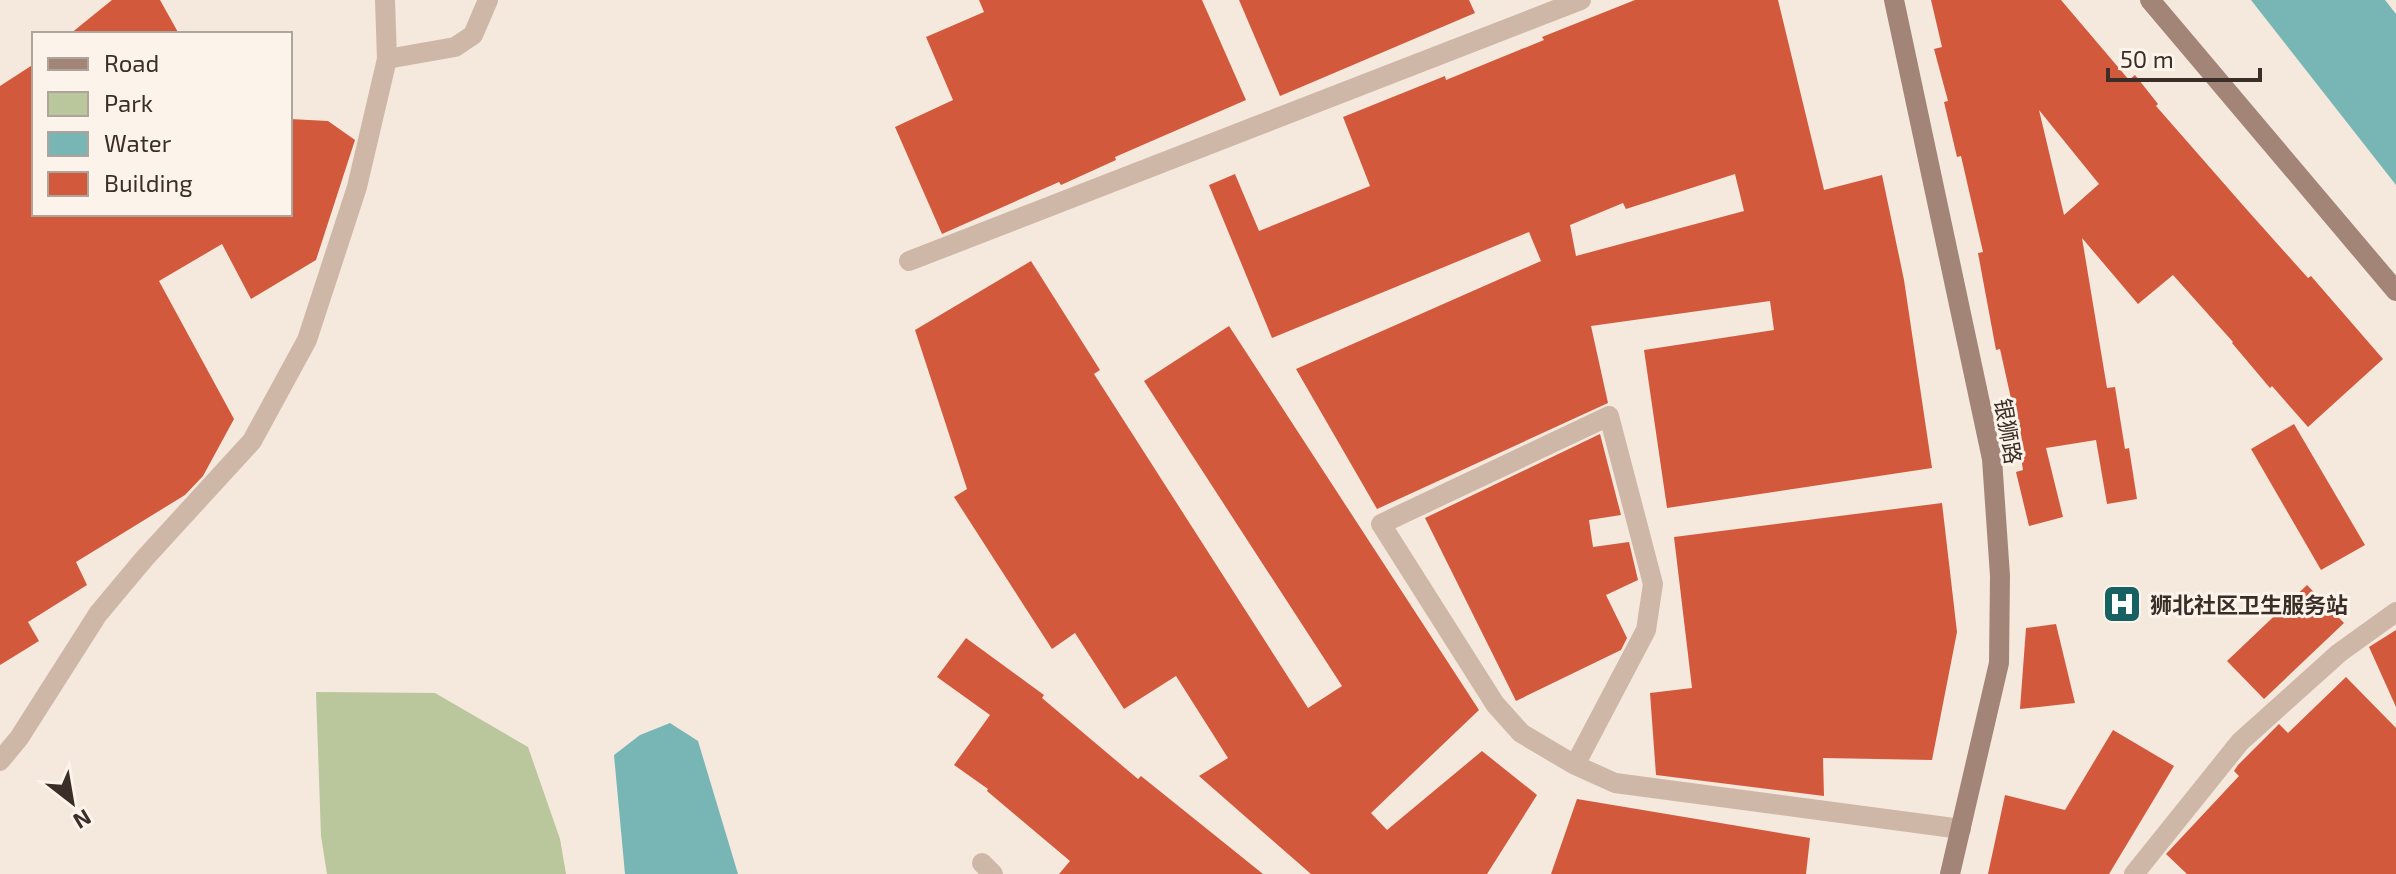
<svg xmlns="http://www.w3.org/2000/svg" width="2396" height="874" font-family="'Exo 2','Noto Sans SC',sans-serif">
  <rect width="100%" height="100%" fill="#f5e8dd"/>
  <polygon fill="#bac69b" points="316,692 435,693 528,747 560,839 566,874 327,874 321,836"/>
  <g fill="#78b6b5">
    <polygon points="2251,0 2385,0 2396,14 2396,185"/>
    <polygon points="670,723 698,741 738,874 625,874 614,755 640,735"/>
  </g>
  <g fill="#d3593d" fill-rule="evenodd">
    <polygon points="112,0 160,0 179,34 70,34"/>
    <polygon points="979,0 1202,0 1246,100 1115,157 1116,160 1061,185 1059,182 942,234 895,127 953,100 926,37 984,12"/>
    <polygon points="1239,0 1469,0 1475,13 1280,96"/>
    <path d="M1635 0H1778L1824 190 1882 175 1904 280 1932 468 1667 508 1644 350 1774 330 1770 301 1591 326 1608 403 1377 509 1296 369 1541 261 1529 232 1272 338 1209 185 1235 174 1259 231 1370 186 1343 117 1445 76 1446 80 1544 40 1542 37ZM1735 174 1744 211 1576 256 1570 225 1623 203 1626 209Z"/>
    <path d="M1931 0H2061L2129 80 2135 75 2158 104 2156 106 2248 211 2308 278 2311 276 2383 359 2308 427 2272 386 2270 388 2232 343 2233 342 2173 275 2138 304 2082 238 2107 388 2115 387 2125 449 2129 448 2137 499 2107 504 2096 440 2046 448 2063 517 2029 526 2016 472 2023 470 2012 403 2000 349 1996 350 1978 253 1983 252 1961 156 1957 157 1944 102 1948 101 1934 49 1942 47ZM2039 110 2099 184 2064 215Z"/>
    <polygon points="34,64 34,214 290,214 290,119 328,121 355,140 316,260 251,299 222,244 159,281 234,419 203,476 185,495 76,562 87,585 28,622 39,641 0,665 0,86"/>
    <polygon points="1031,261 1100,370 1094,374 1308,708 1342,686 1144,381 1229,326 1479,710 1371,813 1387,830 1482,751 1537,795 1487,874 1311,874 1199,776 1228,758 1176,676 1124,709 1075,633 1052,649 954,497 967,489 915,330"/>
    <polygon points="2294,424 2365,545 2321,570 2251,449"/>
    <polygon points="1600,434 1621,515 1589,520 1593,547 1629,542 1638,580 1606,595 1627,638 1621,650 1516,701 1425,518"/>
    <polygon points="1942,503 1957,632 1932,760 1823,758 1824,796 1656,775 1650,693 1692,688 1674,537"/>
    <polygon points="2307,585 2344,623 2264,699 2227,661"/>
    <polygon points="2056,624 2075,703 2020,709 2026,628"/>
    <polygon points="2396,630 2396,707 2369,647"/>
    <polygon points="966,638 1044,695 1042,698 1138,779 1141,776 1263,874 1059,874 1070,861 987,791 988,789 954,765 990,715 937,677"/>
    <polygon points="2346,677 2396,728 2396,874 2187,874 2166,854 2239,776 2234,771 2238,765 2279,724 2288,733"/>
    <polygon points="2113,730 2174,766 2109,874 1988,874 2005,795 2065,810"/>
    <polygon points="1577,799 1810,838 1806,874 1551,874"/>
  </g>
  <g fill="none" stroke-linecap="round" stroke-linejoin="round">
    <g stroke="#cfb7a7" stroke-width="20">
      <polyline points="387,59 455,47 473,35 488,0"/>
      <polyline points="909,261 1581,0"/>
      <polyline points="0,761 19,738 98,614 144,559 252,441 307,340 357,187 387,59 385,0"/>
      <polyline points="1575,765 1646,630 1653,584 1609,416 1381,524 1495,704 1521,733 1575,765 1615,783 1961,829"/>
      <polyline points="982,863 993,874"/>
      <polyline points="2134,874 2240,742 2339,653 2396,612"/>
    </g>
    <g stroke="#a38578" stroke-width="20">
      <polyline points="1894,0 1992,459 2000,576 1999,663 1950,874"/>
      <polyline points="2150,0 2396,291"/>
    </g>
  </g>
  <defs>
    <g id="hospital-square" transform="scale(2)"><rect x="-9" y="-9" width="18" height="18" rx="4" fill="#186162" stroke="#fcf3ea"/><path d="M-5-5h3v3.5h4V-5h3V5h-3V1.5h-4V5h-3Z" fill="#fff"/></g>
  </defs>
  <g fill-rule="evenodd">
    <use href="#hospital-square" x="2122" y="604"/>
  </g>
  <g text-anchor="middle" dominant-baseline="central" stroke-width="6" stroke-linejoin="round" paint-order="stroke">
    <g font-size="22" fill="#3b2d28" stroke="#fcf3ea">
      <text transform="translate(2009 431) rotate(80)">银狮路</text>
    </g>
    <g font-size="22" font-weight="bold" fill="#3b2d28" stroke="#fcf3ea" text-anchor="start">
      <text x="2150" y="604">狮北社区卫生服务站</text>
    </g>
  </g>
  <rect x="32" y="32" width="260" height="184" fill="#fcf3ea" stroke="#afa49c" stroke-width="2"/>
  <rect x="48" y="58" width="40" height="12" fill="#a38578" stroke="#afa49c" stroke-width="2"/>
  <text x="104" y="72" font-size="24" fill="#3b2d28">Road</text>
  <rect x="48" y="92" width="40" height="24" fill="#bac69b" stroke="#afa49c" stroke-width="2"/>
  <text x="104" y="112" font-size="24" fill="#3b2d28">Park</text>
  <rect x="48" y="132" width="40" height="24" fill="#78b6b5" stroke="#afa49c" stroke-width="2"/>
  <text x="104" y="152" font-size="24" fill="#3b2d28">Water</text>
  <rect x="48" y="172" width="40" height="24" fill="#d3593d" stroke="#afa49c" stroke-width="2"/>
  <text x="104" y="192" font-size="24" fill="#3b2d28">Building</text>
  <g transform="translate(72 802) rotate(149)" stroke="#fcf3ea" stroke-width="6" paint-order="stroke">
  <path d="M0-6L14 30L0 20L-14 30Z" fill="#3b2d28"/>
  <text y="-12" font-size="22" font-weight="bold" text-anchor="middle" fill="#3b2d28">N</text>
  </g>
  <path d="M2108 68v12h152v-12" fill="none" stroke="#3b2d28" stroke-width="4"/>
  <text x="2120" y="68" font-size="24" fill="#3b2d28" stroke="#fcf3ea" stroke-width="6" paint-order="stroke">50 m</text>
</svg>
